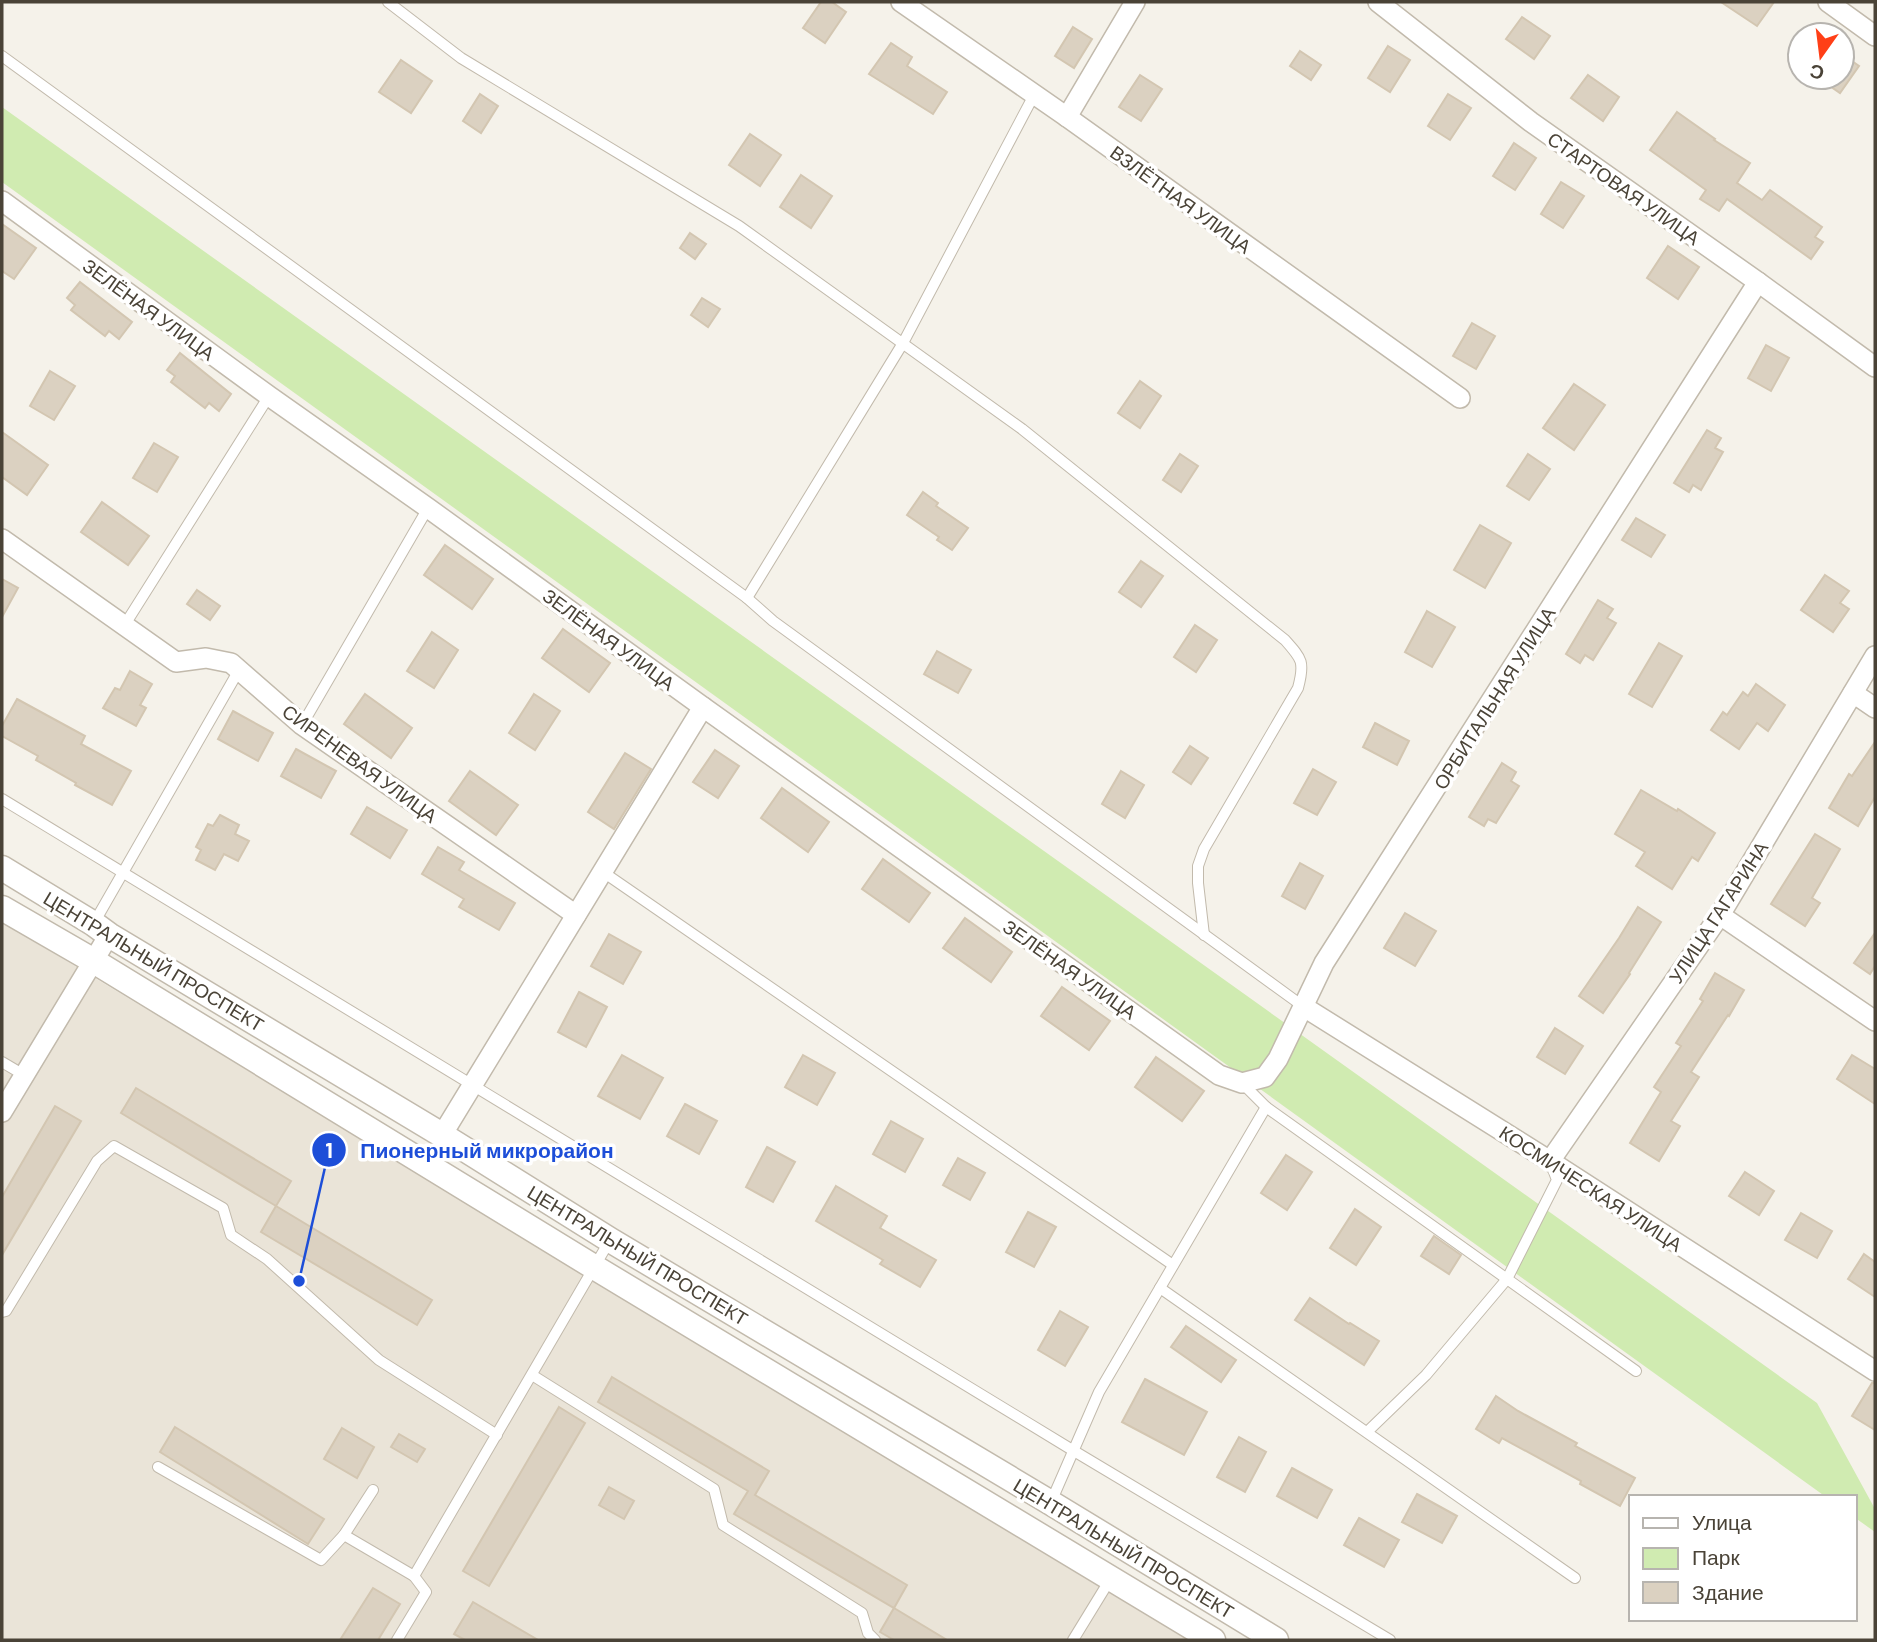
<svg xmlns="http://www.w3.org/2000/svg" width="1877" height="1642" font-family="Barlow,sans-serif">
  <rect width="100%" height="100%" fill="#f5f2ea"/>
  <polygon fill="#eae4d8" points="2,922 1192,1640 2,1640"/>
  <polygon fill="#d0ebb1" points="2,107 1817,1403 1875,1509 1875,1532 1854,1517 1854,1497 1826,1497 2,182"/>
  <g fill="#dbd1c1" stroke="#d3c6b1" stroke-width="2">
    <polygon points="821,2 832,2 846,12 825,43 803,28"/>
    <polygon points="1721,2 1774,2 1757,26"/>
    <polygon points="1522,17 1550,36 1534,59 1506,39"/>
    <polygon points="1073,27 1092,39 1074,68 1055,56"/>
    <polygon points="891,43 912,57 907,66 947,92 933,114 869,74"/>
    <polygon points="1388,46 1410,60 1390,92 1368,78"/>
    <polygon points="1300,51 1321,65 1311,80 1290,66"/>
    <polygon points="1842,54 1859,66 1840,93 1817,77 1842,77"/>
    <polygon points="401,60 432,81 411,113 379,92"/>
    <polygon points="1140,75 1162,89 1141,121 1119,107"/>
    <polygon points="1588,75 1619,97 1603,121 1571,98"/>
    <polygon points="480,94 498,106 481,133 463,121"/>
    <polygon points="1448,94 1471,108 1450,140 1428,126"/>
    <polygon points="1677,112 1715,139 1714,140 1750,163 1737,183 1762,200 1770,190 1822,227 1815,237 1823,242 1811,259 1727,199 1719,211 1700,199 1706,190 1650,150"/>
    <polygon points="750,134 781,155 760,186 729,165"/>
    <polygon points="1514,143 1536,158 1515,190 1493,176"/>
    <polygon points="801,175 832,196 811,228 780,207"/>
    <polygon points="1561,182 1584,196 1563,228 1541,214"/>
    <polygon points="2,224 36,248 14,279 2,271"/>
    <polygon points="690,233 706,244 695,259 680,248"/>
    <polygon points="1668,246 1699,267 1678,299 1647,278"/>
    <polygon points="80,282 132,322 119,339 109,331 105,336 71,310 75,305 67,298"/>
    <polygon points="702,298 720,309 708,327 691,315"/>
    <polygon points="1472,323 1495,336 1476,369 1453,356"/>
    <polygon points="1766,345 1789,358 1771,391 1748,378"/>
    <polygon points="180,353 231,394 219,411 209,403 205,408 171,382 175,376 167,370"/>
    <polygon points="50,371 75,386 54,420 30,406"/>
    <polygon points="1140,381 1161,396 1140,428 1118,413"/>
    <polygon points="1574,384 1605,405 1574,450 1543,428"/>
    <polygon points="1707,430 1721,438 1715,448 1723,452 1701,490 1693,485 1689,492 1674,483"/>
    <polygon points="2,432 48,465 27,495 2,477"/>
    <polygon points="154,443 178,457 157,492 133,478"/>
    <polygon points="1180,454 1198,466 1181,492 1163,480"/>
    <polygon points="1528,454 1550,469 1529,500 1507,486"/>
    <polygon points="923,492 938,503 936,506 968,528 952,550 937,540 939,537 907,515"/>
    <polygon points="102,502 149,536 128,565 81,532"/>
    <polygon points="1636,518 1665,535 1651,557 1622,540"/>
    <polygon points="1480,525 1511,543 1485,588 1454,570"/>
    <polygon points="445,545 493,579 472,609 424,575"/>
    <polygon points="1141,561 1163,576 1141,607 1119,592"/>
    <polygon points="1825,575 1849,591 1840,603 1849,609 1833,632 1801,610"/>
    <polygon points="2,579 18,588 2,617"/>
    <polygon points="197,590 220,606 210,620 187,604"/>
    <polygon points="1598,600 1613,609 1607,618 1616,623 1593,660 1585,655 1580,663 1566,654"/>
    <polygon points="1427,611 1455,627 1432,667 1405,652"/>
    <polygon points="1195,625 1217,640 1196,672 1174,657"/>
    <polygon points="563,629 610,663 589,692 542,658"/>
    <polygon points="432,632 458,650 434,688 407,671"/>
    <polygon points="1659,643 1682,656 1652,707 1629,694"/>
    <polygon points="937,651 971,670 958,693 924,674"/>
    <polygon points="130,671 152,684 140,705 146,708 136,726 103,708 115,688 120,690"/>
    <polygon points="1756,684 1785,705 1768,731 1757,723 1739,749 1711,730 1723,712 1727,715 1743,692 1748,696"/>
    <polygon points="365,694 412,728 391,758 344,724"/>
    <polygon points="534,694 560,711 535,750 509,733"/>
    <polygon points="17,699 85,736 81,744 131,771 112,805 75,785 76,783 36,760 38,756 2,736 2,726"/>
    <polygon points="233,711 273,733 258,761 218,739"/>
    <polygon points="1375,723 1409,741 1397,765 1363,747"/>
    <polygon points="1875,742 1875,797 1858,826 1829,808 1849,774 1852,776"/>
    <polygon points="1190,746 1208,758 1191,784 1173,772"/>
    <polygon points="296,749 336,771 321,798 281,776"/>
    <polygon points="715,750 739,766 718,798 693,782"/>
    <polygon points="625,753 651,769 614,829 588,812"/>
    <polygon points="1502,763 1516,772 1511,781 1519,786 1496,823 1488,819 1484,826 1469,817"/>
    <polygon points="1313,769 1336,782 1317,815 1294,803"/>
    <polygon points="470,771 518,805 496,835 449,801"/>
    <polygon points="1121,771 1144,785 1125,818 1102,804"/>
    <polygon points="782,788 829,822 808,852 761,818"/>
    <polygon points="1641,790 1677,811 1678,809 1715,833 1698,861 1692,857 1672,889 1636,866 1645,852 1615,834"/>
    <polygon points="367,807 407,830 390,858 351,834"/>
    <polygon points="220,815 239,825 235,834 249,841 238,861 224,854 215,870 196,860 201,850 196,847 208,824 213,826"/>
    <polygon points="1815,834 1840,849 1812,898 1820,903 1805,926 1771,904"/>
    <polygon points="438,847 464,862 459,870 515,903 499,930 459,907 464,899 422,874"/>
    <polygon points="883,859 930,893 909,922 862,889"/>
    <polygon points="1300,863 1323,876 1305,909 1282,896"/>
    <polygon points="1638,907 1661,922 1629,973 1630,974 1603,1013 1579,996 1619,938"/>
    <polygon points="1405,913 1436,931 1415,966 1384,948"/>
    <polygon points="965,918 1012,952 991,982 943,948"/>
    <polygon points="1875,933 1875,966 1870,974 1854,963"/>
    <polygon points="609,934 641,952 623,984 591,966"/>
    <polygon points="1715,973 1744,990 1729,1016 1728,1015 1691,1072 1699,1077 1671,1121 1680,1126 1659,1161 1630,1143 1661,1092 1654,1087 1681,1046 1676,1043 1703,1001 1700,999"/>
    <polygon points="1062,987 1110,1021 1089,1050 1041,1016"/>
    <polygon points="579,992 607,1007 586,1047 558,1032"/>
    <polygon points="1555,1028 1583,1046 1565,1074 1537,1057"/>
    <polygon points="622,1055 663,1078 640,1119 598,1096"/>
    <polygon points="803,1055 835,1073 817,1105 785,1087"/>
    <polygon points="1852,1055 1875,1069 1875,1104 1837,1079"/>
    <polygon points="1156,1057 1204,1091 1182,1121 1135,1087"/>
    <polygon points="136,1088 291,1181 276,1206 121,1113"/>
    <polygon points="685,1104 717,1121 699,1154 667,1136"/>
    <polygon points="55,1106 81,1121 2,1255 2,1197"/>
    <polygon points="891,1121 923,1139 905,1172 873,1154"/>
    <polygon points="767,1147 795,1162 773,1202 746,1187"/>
    <polygon points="1286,1155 1312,1172 1287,1210 1261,1193"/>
    <polygon points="958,1158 985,1173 970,1200 943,1185"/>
    <polygon points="1745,1172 1774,1191 1759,1215 1729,1196"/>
    <polygon points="836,1186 887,1216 880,1228 936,1260 920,1287 880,1264 883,1260 816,1221"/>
    <polygon points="276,1206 432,1300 417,1325 261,1232"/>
    <polygon points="1355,1209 1381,1227 1356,1265 1330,1248"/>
    <polygon points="1028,1212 1056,1227 1034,1267 1006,1252"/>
    <polygon points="1801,1213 1832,1231 1817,1258 1785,1240"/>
    <polygon points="1434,1236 1461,1255 1449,1274 1421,1256"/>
    <polygon points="1864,1254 1875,1262 1875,1297 1848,1279"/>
    <polygon points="1310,1298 1349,1324 1350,1323 1379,1341 1364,1365 1295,1320"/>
    <polygon points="1060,1311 1088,1327 1065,1366 1038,1350"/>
    <polygon points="1186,1326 1236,1360 1221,1382 1171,1347"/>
    <polygon points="612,1377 769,1471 755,1495 907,1585 894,1608 734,1514 748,1491 598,1402"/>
    <polygon points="1145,1379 1207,1412 1184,1455 1122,1422"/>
    <polygon points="1872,1383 1875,1383 1875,1430 1852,1416"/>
    <polygon points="1496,1396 1518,1411 1577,1443 1575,1446 1635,1478 1620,1506 1580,1484 1581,1481 1502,1438 1499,1443 1476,1429"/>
    <polygon points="559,1407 585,1423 489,1586 463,1571"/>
    <polygon points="175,1427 324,1519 308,1544 160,1452"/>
    <polygon points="342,1428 374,1447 357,1478 324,1459"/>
    <polygon points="399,1434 425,1449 417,1462 391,1447"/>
    <polygon points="1239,1437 1266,1452 1245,1492 1217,1477"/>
    <polygon points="1292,1468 1332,1490 1317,1518 1277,1496"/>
    <polygon points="609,1487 634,1501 624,1519 599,1505"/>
    <polygon points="1417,1494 1457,1516 1442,1543 1402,1522"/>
    <polygon points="1359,1518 1399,1540 1384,1567 1344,1545"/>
    <polygon points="373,1588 400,1604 378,1640 340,1640"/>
    <polygon points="473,1602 538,1640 465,1640 454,1634"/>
    <polygon points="894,1608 947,1640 894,1640 880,1632"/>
  </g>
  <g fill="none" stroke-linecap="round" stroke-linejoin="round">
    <g stroke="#c2baac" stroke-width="12">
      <g id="service">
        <path d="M388 2 461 58 739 226 1022 429 1285 640C1302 659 1305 662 1298 688L1204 849 1198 866V883L1204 935"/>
        <polyline points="2,56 747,598 773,621 1304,1007"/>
        <polyline points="747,598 903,343 1034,95"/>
        <polyline points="124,626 269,396"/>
        <polyline points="302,725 428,508"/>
        <polyline points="2,799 1074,1451 1390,1640"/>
        <polyline points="603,872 1173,1265"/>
        <polyline points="94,923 239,670"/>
        <polyline points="2,1062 24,1075"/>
        <polyline points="1242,1083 1266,1107"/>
        <polyline points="1160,1288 1575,1578"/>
        <polyline points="2,1312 6,1311 97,1161 114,1146 223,1208 231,1235 267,1259 379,1360 497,1435"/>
        <polyline points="532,1375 714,1489 723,1525 862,1613 868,1633 875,1640"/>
        <polyline points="1367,1432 1426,1375 1507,1279 1557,1180 1551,1164"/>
        <polyline points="158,1467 321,1560 344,1535 414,1576"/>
        <polyline points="1051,1502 1099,1392 1266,1107 1636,1371"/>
        <polyline points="344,1535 373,1490"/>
        <polyline points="397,1640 426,1592 414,1576 610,1240"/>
        <polyline points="1073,1640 1111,1578"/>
      </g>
    </g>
    <g stroke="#c2baac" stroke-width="22">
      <g id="minor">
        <polyline points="901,2 1067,117 1460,398"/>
        <polyline points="1378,2 1531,122 1758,282 1875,367"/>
        <polyline points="1828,2 1875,36"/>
        <polyline points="1067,117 1135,2"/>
        <polyline points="2,201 269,396 428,508 703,707 1219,1075 1242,1083 1265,1077 1278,1059 1324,963 1758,282"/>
        <polyline points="2,539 176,662 206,658 231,663 302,725 576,915"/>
        <polyline points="1853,693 1875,708"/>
        <polyline points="1720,915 1875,1021"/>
        <polyline points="1304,1007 1550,1161 1875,1371"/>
        <polyline points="2,1112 109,935"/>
        <polyline points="442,1135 703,707"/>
        <polyline points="1550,1161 1720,915 1875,656"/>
      </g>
    </g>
    <g stroke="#c2baac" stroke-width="27">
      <g id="tertiary">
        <polyline points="2,868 94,924 109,935 442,1135 610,1240 1051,1503 1276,1640"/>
        <polyline points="2,908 92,960 594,1267 1213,1640"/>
      </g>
    </g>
    <use href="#service" stroke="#fff" stroke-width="10"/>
    <use href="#minor" stroke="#fff" stroke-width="19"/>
    <use href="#tertiary" stroke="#fff" stroke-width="24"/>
  </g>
  <g text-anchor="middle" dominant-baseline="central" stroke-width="7" stroke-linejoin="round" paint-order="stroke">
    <g font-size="19" fill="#4a4337" stroke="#fff">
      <text transform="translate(1624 188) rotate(35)">СТАРТОВАЯ УЛИЦА</text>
      <text transform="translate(1181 199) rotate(36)">ВЗЛЁТНАЯ УЛИЦА</text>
      <text transform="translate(149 309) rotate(36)">ЗЕЛЁНАЯ УЛИЦА</text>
      <text transform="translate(609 639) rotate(36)">ЗЕЛЁНАЯ УЛИЦА</text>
      <text transform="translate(1494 698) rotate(-58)">ОРБИТАЛЬНАЯ УЛИЦА</text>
      <text transform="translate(360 763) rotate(36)">СИРЕНЕВАЯ УЛИЦА</text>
      <text transform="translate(1718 912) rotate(-57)">УЛИЦА ГАГАРИНА</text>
      <text transform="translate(154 961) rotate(31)">ЦЕНТРАЛЬНЫЙ ПРОСПЕКТ</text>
      <text transform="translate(1070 969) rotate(35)">ЗЕЛЁНАЯ УЛИЦА</text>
      <text transform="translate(1591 1188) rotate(33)">КОСМИЧЕСКАЯ УЛИЦА</text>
      <text transform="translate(638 1255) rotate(31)">ЦЕНТРАЛЬНЫЙ ПРОСПЕКТ</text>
      <text transform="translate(1124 1548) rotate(31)">ЦЕНТРАЛЬНЫЙ ПРОСПЕКТ</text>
    </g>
  </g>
  <path fill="none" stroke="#1d4ed8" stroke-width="2.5" d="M299 1281L329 1150"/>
  <g fill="#1d4ed8" stroke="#fff" stroke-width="2.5">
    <circle cx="299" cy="1281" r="7"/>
    <circle cx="329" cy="1150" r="18"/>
  </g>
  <g font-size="21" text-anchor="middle" font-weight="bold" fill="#fff">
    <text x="329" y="1158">1</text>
  </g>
  <g font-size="21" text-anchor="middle" font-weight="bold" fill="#1d4ed8" stroke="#fff" stroke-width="7" stroke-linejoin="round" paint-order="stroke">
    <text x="487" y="1158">Пионерный микрорайон</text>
  </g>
  <rect width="1877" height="1642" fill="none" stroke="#4a4337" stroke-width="7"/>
  <rect x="1629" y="1495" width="228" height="126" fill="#ffffff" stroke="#b7b4af" stroke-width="2"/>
  <rect x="1643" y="1518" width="35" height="10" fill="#ffffff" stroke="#b7b4af" stroke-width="2"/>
  <text x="1692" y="1530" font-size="21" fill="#4a4337">Улица</text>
  <rect x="1643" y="1548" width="35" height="21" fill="#d0ebb1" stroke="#b7b4af" stroke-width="2"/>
  <text x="1692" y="1565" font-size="21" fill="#4a4337">Парк</text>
  <rect x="1643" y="1582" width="35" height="21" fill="#dbd1c1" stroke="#b7b4af" stroke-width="2"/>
  <text x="1692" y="1600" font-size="21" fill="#4a4337">Здание</text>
  <g transform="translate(1821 56) rotate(194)"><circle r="33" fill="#ffffff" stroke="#b7b4af" stroke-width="2"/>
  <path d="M0-5L12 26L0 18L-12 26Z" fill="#ff3f17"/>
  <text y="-10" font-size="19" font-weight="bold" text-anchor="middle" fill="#4a4337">С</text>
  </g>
</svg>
